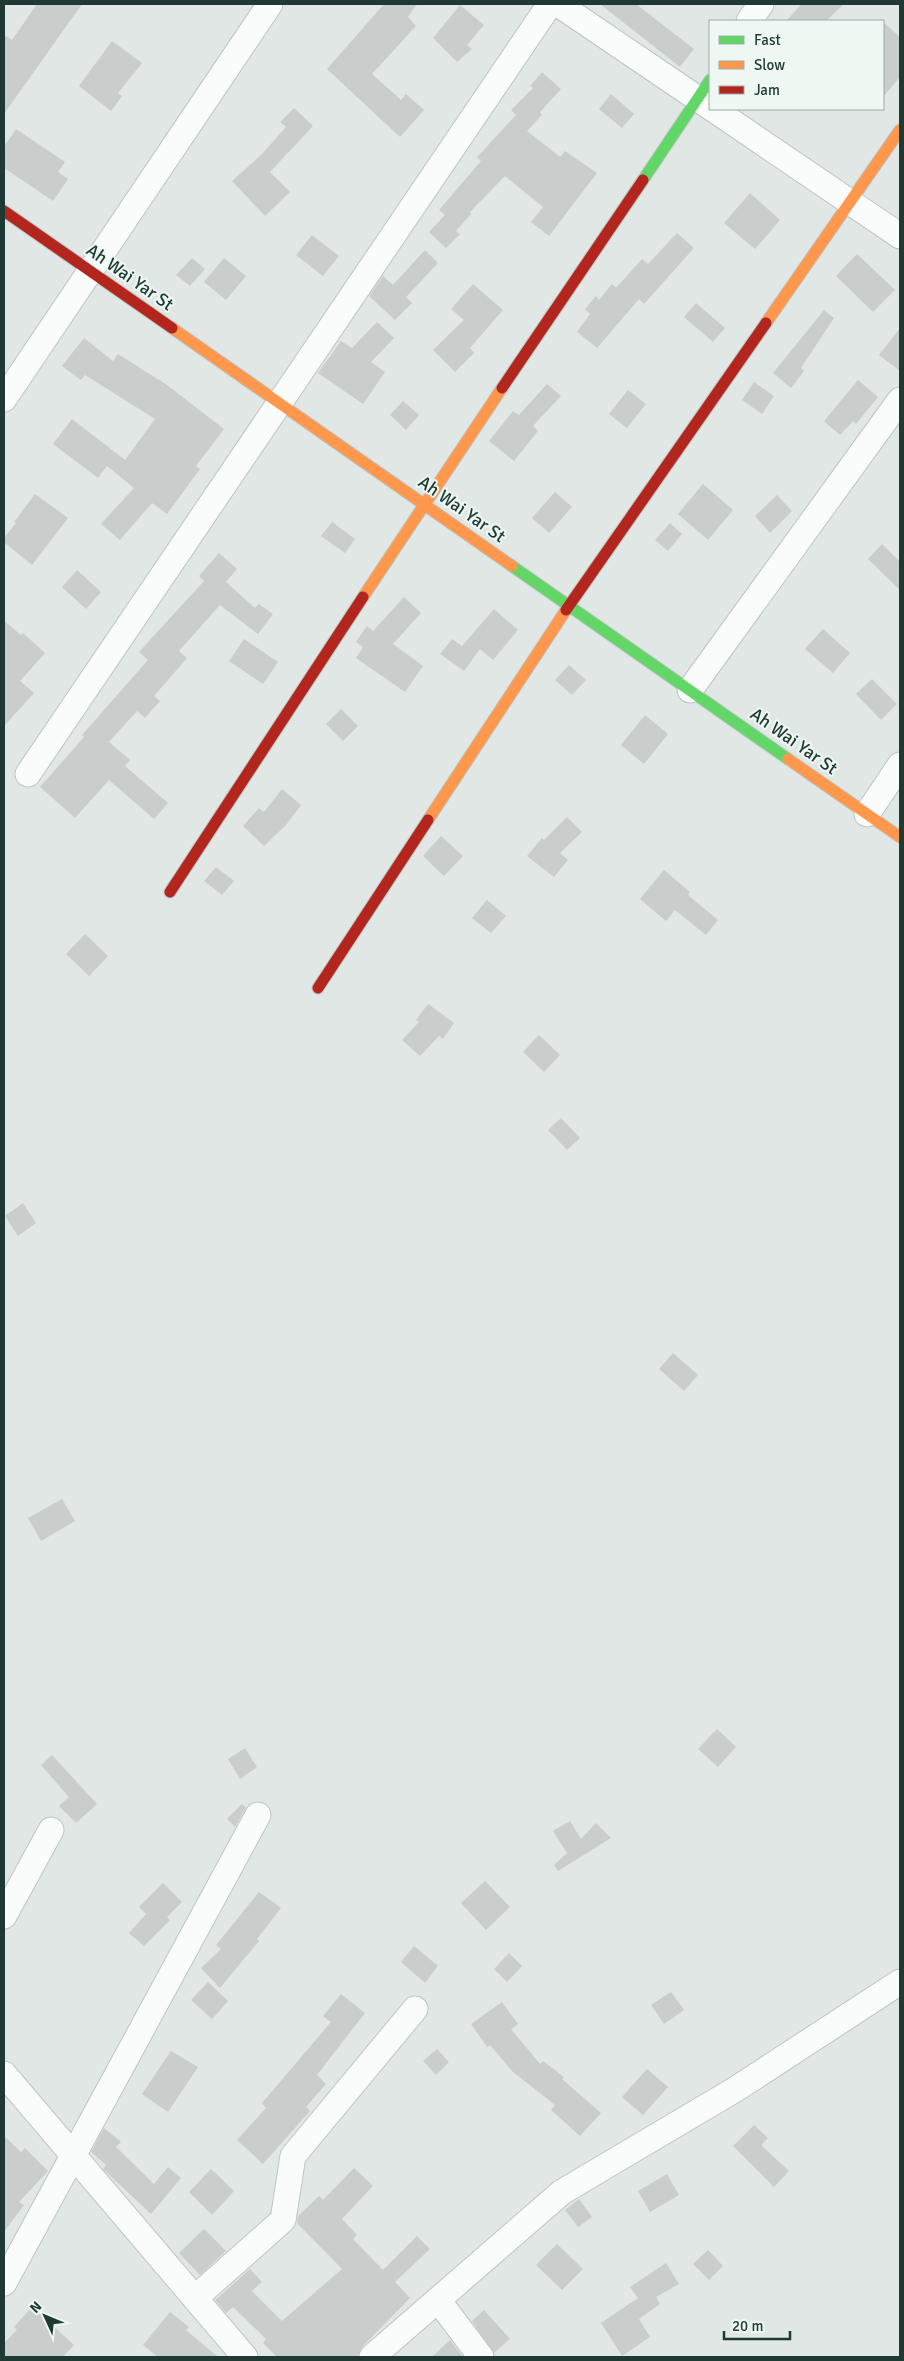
<svg xmlns="http://www.w3.org/2000/svg" width="904" height="2361" font-family="Signika,sans-serif">
  <rect width="100%" height="100%" fill="#e1e7e5"/>
  <g fill="#c9cecc">
    <polygon points="37,4 82,4 4,114 4,35 12,40"/>
    <polygon points="384,4 417,4 408,17 416,26 372,74 401,100 406,94 424,110 400,137 327,69"/>
    <polygon points="600,4 636,4 694,49 680,67"/>
    <polygon points="802,4 844,4 826,21 786,21"/>
    <polygon points="460,5 484,25 467,45 472,49 457,62 433,38"/>
    <polygon points="883,22 900,37 900,77 883,97"/>
    <polygon points="112,41 142,63 118,93 122,96 111,111 79,86"/>
    <polygon points="542,72 561,89 540,112 542,115 527,131 560,157 565,151 597,173 549,236 531,222 543,207 505,176 470,212 471,214 456,231 460,234 446,248 429,232 445,215 439,210 481,161 477,157 516,115 511,110 533,88 530,86"/>
    <polygon points="611,94 634,114 622,128 599,109"/>
    <polygon points="294,108 313,126 270,172 290,192 265,216 232,181 262,154 286,127 280,122"/>
    <polygon points="16,129 65,162 58,172 68,179 53,201 4,168 4,147"/>
    <polygon points="750,193 780,220 755,249 724,223"/>
    <polygon points="677,233 694,248 644,304 639,299 597,348 577,332 590,314 585,309 596,296 599,300 612,284 616,288 642,259 648,264"/>
    <polygon points="312,235 339,256 323,276 296,255"/>
    <polygon points="425,250 438,263 406,297 412,303 395,320 369,296 383,276 393,285"/>
    <polygon points="857,254 895,290 873,312 836,276"/>
    <polygon points="192,258 205,269 190,286 176,275"/>
    <polygon points="224,258 246,276 226,300 204,282"/>
    <polygon points="473,284 503,310 470,348 474,353 455,372 433,350 464,320 451,309"/>
    <polygon points="696,303 725,328 713,342 684,317"/>
    <polygon points="824,310 834,318 801,368 804,371 791,388 773,373"/>
    <polygon points="377,322 394,338 371,362 385,372 363,404 318,373 341,341 352,348"/>
    <polygon points="900,328 900,371 879,355"/>
    <polygon points="84,338 113,361 118,354 167,385 224,429 196,466 200,469 167,514 152,503 120,540 101,524 134,488 107,466 98,478 53,444 72,419 125,460 155,419 85,375 81,380 62,366"/>
    <polygon points="858,380 878,397 856,424 853,421 840,435 824,421"/>
    <polygon points="754,382 774,396 762,414 742,400"/>
    <polygon points="547,384 561,396 533,426 538,431 514,461 489,441 513,411 519,415"/>
    <polygon points="628,390 646,404 627,428 609,414"/>
    <polygon points="403,401 419,415 406,430 390,415"/>
    <polygon points="703,484 733,510 708,540 678,514"/>
    <polygon points="555,492 572,507 549,533 532,518"/>
    <polygon points="35,494 68,518 32,565 4,542 4,538 16,523 14,522"/>
    <polygon points="777,495 792,511 770,533 755,516"/>
    <polygon points="332,522 355,539 345,553 321,536"/>
    <polygon points="670,523 682,534 668,551 655,540"/>
    <polygon points="882,544 900,562 900,590 868,559"/>
    <polygon points="219,553 237,569 226,582 255,608 259,604 273,614 258,634 220,605 179,651 187,658 154,696 160,701 145,718 137,711 109,742 130,760 125,766 168,803 154,819 109,780 75,818 40,787 84,737 82,735 148,660 139,652 204,581 199,576"/>
    <polygon points="77,570 101,592 86,609 62,587"/>
    <polygon points="404,597 421,613 393,644 423,666 405,692 356,658 363,647 356,642 367,626 373,631"/>
    <polygon points="494,609 518,630 493,660 480,649 464,671 440,654 452,639 462,646"/>
    <polygon points="4,621 21,635 23,633 45,653 20,681 34,693 4,726"/>
    <polygon points="823,629 850,653 833,673 805,649"/>
    <polygon points="244,639 278,662 263,684 229,661"/>
    <polygon points="569,665 586,680 572,695 555,680"/>
    <polygon points="872,679 897,704 881,720 856,694"/>
    <polygon points="341,709 358,726 343,741 326,724"/>
    <polygon points="645,715 668,734 644,764 621,745"/>
    <polygon points="282,789 301,805 286,825 264,846 243,826 259,808 264,812"/>
    <polygon points="567,817 582,832 560,853 568,860 554,877 527,856 542,838 544,840"/>
    <polygon points="441,836 463,856 444,876 423,856"/>
    <polygon points="216,867 234,881 222,895 204,881"/>
    <polygon points="664,870 690,892 688,895 718,920 706,935 675,910 666,921 640,899"/>
    <polygon points="487,900 506,916 491,933 472,918"/>
    <polygon points="85,934 108,956 89,976 66,954"/>
    <polygon points="428,1004 454,1023 443,1039 439,1036 420,1056 402,1040 419,1022 416,1020"/>
    <polygon points="539,1035 560,1055 544,1072 523,1052"/>
    <polygon points="561,1118 580,1138 567,1150 548,1130"/>
    <polygon points="23,1203 36,1223 18,1236 5,1216"/>
    <polygon points="673,1353 698,1375 684,1391 659,1369"/>
    <polygon points="62,1499 75,1521 41,1541 28,1518"/>
    <polygon points="717,1729 736,1747 718,1767 698,1749"/>
    <polygon points="245,1748 257,1767 240,1779 228,1759"/>
    <polygon points="52,1755 97,1804 76,1823 59,1806 69,1797 41,1765"/>
    <polygon points="242,1804 246,1808 235,1827 227,1819"/>
    <polygon points="570,1821 581,1839 596,1823 611,1838 558,1871 554,1865 567,1853 553,1831"/>
    <polygon points="485,1881 510,1907 486,1930 461,1903"/>
    <polygon points="163,1883 182,1902 167,1917 170,1920 144,1946 129,1933 146,1914 139,1907"/>
    <polygon points="259,1892 281,1908 257,1939 259,1941 220,1988 201,1968 221,1949 216,1945"/>
    <polygon points="414,1946 438,1966 425,1983 401,1962"/>
    <polygon points="509,1953 522,1966 507,1982 494,1969"/>
    <polygon points="208,1982 228,2001 212,2019 191,2000"/>
    <polygon points="671,1992 684,2010 664,2024 651,2005"/>
    <polygon points="341,1994 365,2013 317,2075 326,2084 306,2107 310,2111 263,2164 237,2140 266,2108 262,2103 331,2022 323,2016"/>
    <polygon points="502,2002 518,2024 511,2029 540,2064 543,2061 564,2077 562,2079 601,2113 580,2136 551,2110 555,2105 513,2072 490,2045 487,2047 471,2024"/>
    <polygon points="437,2049 449,2062 436,2075 423,2061"/>
    <polygon points="171,2051 198,2067 168,2112 142,2094"/>
    <polygon points="647,2069 668,2087 643,2115 622,2097"/>
    <polygon points="754,2125 768,2138 761,2145 789,2171 774,2187 733,2146"/>
    <polygon points="104,2128 121,2142 116,2147 154,2184 168,2167 181,2178 151,2214 103,2169 106,2165 91,2152"/>
    <polygon points="4,2136 21,2152 25,2148 48,2171 19,2202 24,2205 4,2232"/>
    <polygon points="354,2168 373,2186 342,2219 357,2235 353,2239 383,2270 417,2236 430,2249 395,2282 410,2298 362,2347 358,2357 277,2357 263,2343 266,2339 233,2307 226,2313 215,2300 250,2269 262,2282 252,2291 282,2321 342,2269 297,2223 298,2216 319,2196 323,2200"/>
    <polygon points="211,2169 234,2191 212,2215 189,2192"/>
    <polygon points="667,2174 679,2195 650,2212 638,2191"/>
    <polygon points="579,2199 592,2217 578,2227 565,2210"/>
    <polygon points="204,2229 226,2251 200,2275 179,2253"/>
    <polygon points="557,2244 583,2269 562,2290 536,2265"/>
    <polygon points="708,2250 723,2266 709,2280 693,2264"/>
    <polygon points="666,2263 679,2284 656,2297 660,2304 639,2319 650,2337 622,2356 601,2323 638,2298 630,2287"/>
    <polygon points="32,2307 74,2345 63,2357 4,2357 4,2343 17,2330 14,2327"/>
    <polygon points="484,2310 510,2339 494,2353 472,2321"/>
    <polygon points="170,2312 189,2327 186,2330 218,2357 158,2357 143,2345"/>
    <polygon points="450,2340 463,2357 432,2357"/>
  </g>
  <g fill="none" stroke-linecap="round" stroke-linejoin="round">
    <g stroke="#bec4c2" stroke-width="27">
      <g id="street">
        <polyline points="558,4 710,107"/>
        <polyline points="749,21 761,4"/>
        <polyline points="713,109 900,236"/>
        <polyline points="4,399 270,4"/>
        <polyline points="690,690 900,400"/>
        <polyline points="28,774 550,4"/>
        <polyline points="867,814 900,765"/>
        <polyline points="4,1916 51,1830"/>
        <polyline points="4,2074 245,2357"/>
        <polyline points="4,2283 258,1815"/>
        <polyline points="195,2298 283,2220 293,2156 415,2009"/>
        <polyline points="438,2300 481,2357"/>
        <polyline points="372,2357 562,2192 736,2089 900,1982"/>
      </g>
    </g>
    <g stroke="#bdc5c2" stroke-width="13">
      <g id="fast">
        <polyline points="643,180 710,80"/>
        <polyline points="512,566 788,759"/>
      </g>
    </g>
    <g stroke="#bdc5c2" stroke-width="13">
      <g id="slow">
        <polyline points="766,323 900,130"/>
        <polyline points="172,328 512,566"/>
        <polyline points="363,597 502,388"/>
        <polyline points="788,759 900,837"/>
        <polyline points="428,820 566,610"/>
      </g>
    </g>
    <g stroke="#bdc5c2" stroke-width="13">
      <g id="jam">
        <polyline points="4,211 172,328"/>
        <polyline points="502,388 643,180"/>
        <polyline points="566,610 766,323"/>
        <polyline points="170,892 363,597"/>
        <polyline points="318,988 428,820"/>
      </g>
    </g>
    <use href="#street" stroke="#fafbfb" stroke-width="25"/>
    <use href="#fast" stroke="#63d668" stroke-width="11"/>
    <use href="#slow" stroke="#ff974d" stroke-width="11"/>
    <use href="#jam" stroke="#b3261e" stroke-width="11"/>
  </g>
  <g text-anchor="middle" dominant-baseline="central" stroke-width="4" stroke-linejoin="round" paint-order="stroke">
    <g font-size="18" fill="#1f3a35" stroke="#eff7f3">
      <text transform="translate(130 277) rotate(35)">Ah Wai Yar St</text>
      <text transform="translate(462 509) rotate(35)">Ah Wai Yar St</text>
      <text transform="translate(794 741) rotate(35)">Ah Wai Yar St</text>
    </g>
  </g>
  <rect width="904" height="2361" fill="none" stroke="#1f3a35" stroke-width="10"/>
  <rect x="709" y="20" width="175" height="90" fill="#eff7f3" stroke="#9caba7"/>
  <rect x="719" y="36" width="25" height="8" fill="#63d668" stroke="#9caba7"/>
  <text x="754" y="45" font-size="15" fill="#1f3a35">Fast</text>
  <rect x="719" y="61" width="25" height="8" fill="#ff974d" stroke="#9caba7"/>
  <text x="754" y="70" font-size="15" fill="#1f3a35">Slow</text>
  <rect x="719" y="86" width="25" height="8" fill="#b3261e" stroke="#9caba7"/>
  <text x="754" y="95" font-size="15" fill="#1f3a35">Jam</text>
  <g transform="translate(45 2316) rotate(314)" stroke="#eff7f3" stroke-width="4" paint-order="stroke">
  <path d="M0-4L9 19L0 12L-9 19Z" fill="#1f3a35"/>
  <text y="-8" font-size="14" font-weight="bold" text-anchor="middle" fill="#1f3a35">N</text>
  </g>
  <path d="M724 2331v8h66v-8" fill="none" stroke="#1f3a35" stroke-width="2.5"/>
  <text x="732" y="2331" font-size="15" fill="#1f3a35" stroke="#eff7f3" stroke-width="4" paint-order="stroke">20 m</text>
</svg>
